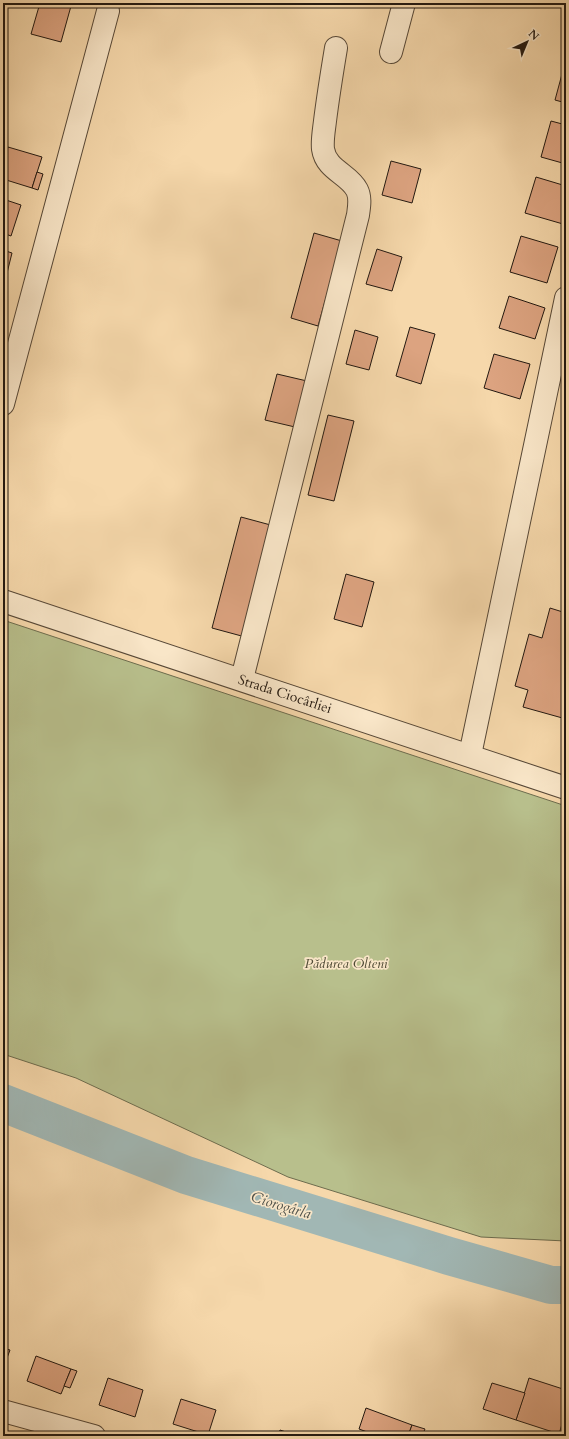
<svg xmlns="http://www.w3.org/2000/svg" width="569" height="1439" font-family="Cardo,serif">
  <rect width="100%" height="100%" fill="#f6d8ab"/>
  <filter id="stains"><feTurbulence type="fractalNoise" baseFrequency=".005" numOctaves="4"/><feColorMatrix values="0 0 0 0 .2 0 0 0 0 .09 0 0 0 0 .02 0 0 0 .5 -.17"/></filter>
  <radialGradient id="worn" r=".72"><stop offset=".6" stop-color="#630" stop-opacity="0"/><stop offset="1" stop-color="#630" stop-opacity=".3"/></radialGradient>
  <polygon fill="#b8bf8c" stroke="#6d6c4e" points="3,620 566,806 566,1241 481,1237 288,1177 76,1078 3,1054"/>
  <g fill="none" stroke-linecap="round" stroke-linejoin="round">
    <polyline stroke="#a1b7b4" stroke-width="38" points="3,1103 186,1175 449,1256 551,1285 566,1285"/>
  </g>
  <g fill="#dca380" stroke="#221810">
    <polygon points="40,3 59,3 71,6 61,42 31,34"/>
    <polygon points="565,63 566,63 566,103 555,100"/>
    <polygon points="551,121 566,125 566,164 541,157"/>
    <polygon points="8,147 42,157 32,188 3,179 3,164"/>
    <polygon points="391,161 421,169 412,203 382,195"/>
    <polygon points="37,172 43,174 38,190 32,188"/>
    <polygon points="536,177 566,186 566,215 563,224 525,213"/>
    <polygon points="3,199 21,205 11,236 3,233"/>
    <polygon points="314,233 342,241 318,326 291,318"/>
    <polygon points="521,236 558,247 547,283 510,272"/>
    <polygon points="377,249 402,257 392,291 366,284"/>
    <polygon points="3,250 12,253 3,289"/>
    <polygon points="509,296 545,308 535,339 499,328"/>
    <polygon points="410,327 435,334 421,384 396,376"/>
    <polygon points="355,330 378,337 369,370 346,364"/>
    <polygon points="494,354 530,364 520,399 484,388"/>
    <polygon points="277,374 307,381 295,427 265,420"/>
    <polygon points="328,415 354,421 334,501 308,495"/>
    <polygon points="241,517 278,527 249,638 212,628"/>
    <polygon points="346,574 374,582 362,627 334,619"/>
    <polygon points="550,608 566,613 566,719 523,707 528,690 515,686 529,634 542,638"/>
    <polygon points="3,1348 10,1350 4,1366 3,1366"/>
    <polygon points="36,1356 71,1369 61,1394 27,1381"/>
    <polygon points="71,1369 77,1371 70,1388 64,1386"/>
    <polygon points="108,1378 143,1390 135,1417 99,1405"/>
    <polygon points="529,1378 566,1390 566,1411 559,1434 516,1420"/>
    <polygon points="492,1383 525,1393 516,1420 483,1409"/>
    <polygon points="181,1399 216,1410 208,1435 173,1424"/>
    <polygon points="366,1408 412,1425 408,1436 378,1436 359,1429"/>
    <polygon points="412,1425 425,1429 422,1436 408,1436"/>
    <polygon points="280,1430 298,1436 278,1436"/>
  </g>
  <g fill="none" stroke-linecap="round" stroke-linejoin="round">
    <g stroke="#574837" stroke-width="24">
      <g id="minor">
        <polyline points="391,52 404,3"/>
        <polyline points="3,404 108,11"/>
        <polyline points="3,601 566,788"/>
        <path d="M242 679 358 215C359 207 361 198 357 190 349 174 326 170 323 149 322 140 324 130 325 121 328 97 332 72 336 48"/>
        <polyline points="470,755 566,298"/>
        <polyline points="3,1411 94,1436"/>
      </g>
    </g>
    <use href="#minor" stroke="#f9e6c8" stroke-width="22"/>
  </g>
  <g text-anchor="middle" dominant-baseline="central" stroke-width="3.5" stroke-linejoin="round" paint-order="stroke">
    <g font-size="14" fill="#221810" stroke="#f9e6c8">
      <text transform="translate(285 694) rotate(18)">Strada Ciocârliei</text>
    </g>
    <g font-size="14" font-style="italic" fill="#4f4a35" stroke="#f9e6c8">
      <text x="346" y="963">Pădurea Olteni</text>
    </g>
    <g font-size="15" font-style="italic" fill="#4e5049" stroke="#f9e6c8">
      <text transform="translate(281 1205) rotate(17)">Ciorogârla</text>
    </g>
  </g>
  <rect width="569" height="1439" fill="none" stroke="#f6d8ab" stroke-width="16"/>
  <rect x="4" y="4" width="561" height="1431" fill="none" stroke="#221810" stroke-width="2"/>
  <rect x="8" y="8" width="553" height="1423" fill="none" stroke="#221810"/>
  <g transform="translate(527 42) rotate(44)" stroke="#f9e6c8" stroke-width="3" paint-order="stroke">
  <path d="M0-3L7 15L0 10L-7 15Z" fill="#221810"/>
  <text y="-6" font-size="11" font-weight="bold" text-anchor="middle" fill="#221810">N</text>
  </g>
  <rect width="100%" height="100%" filter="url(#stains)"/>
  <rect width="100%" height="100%" fill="url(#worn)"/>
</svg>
